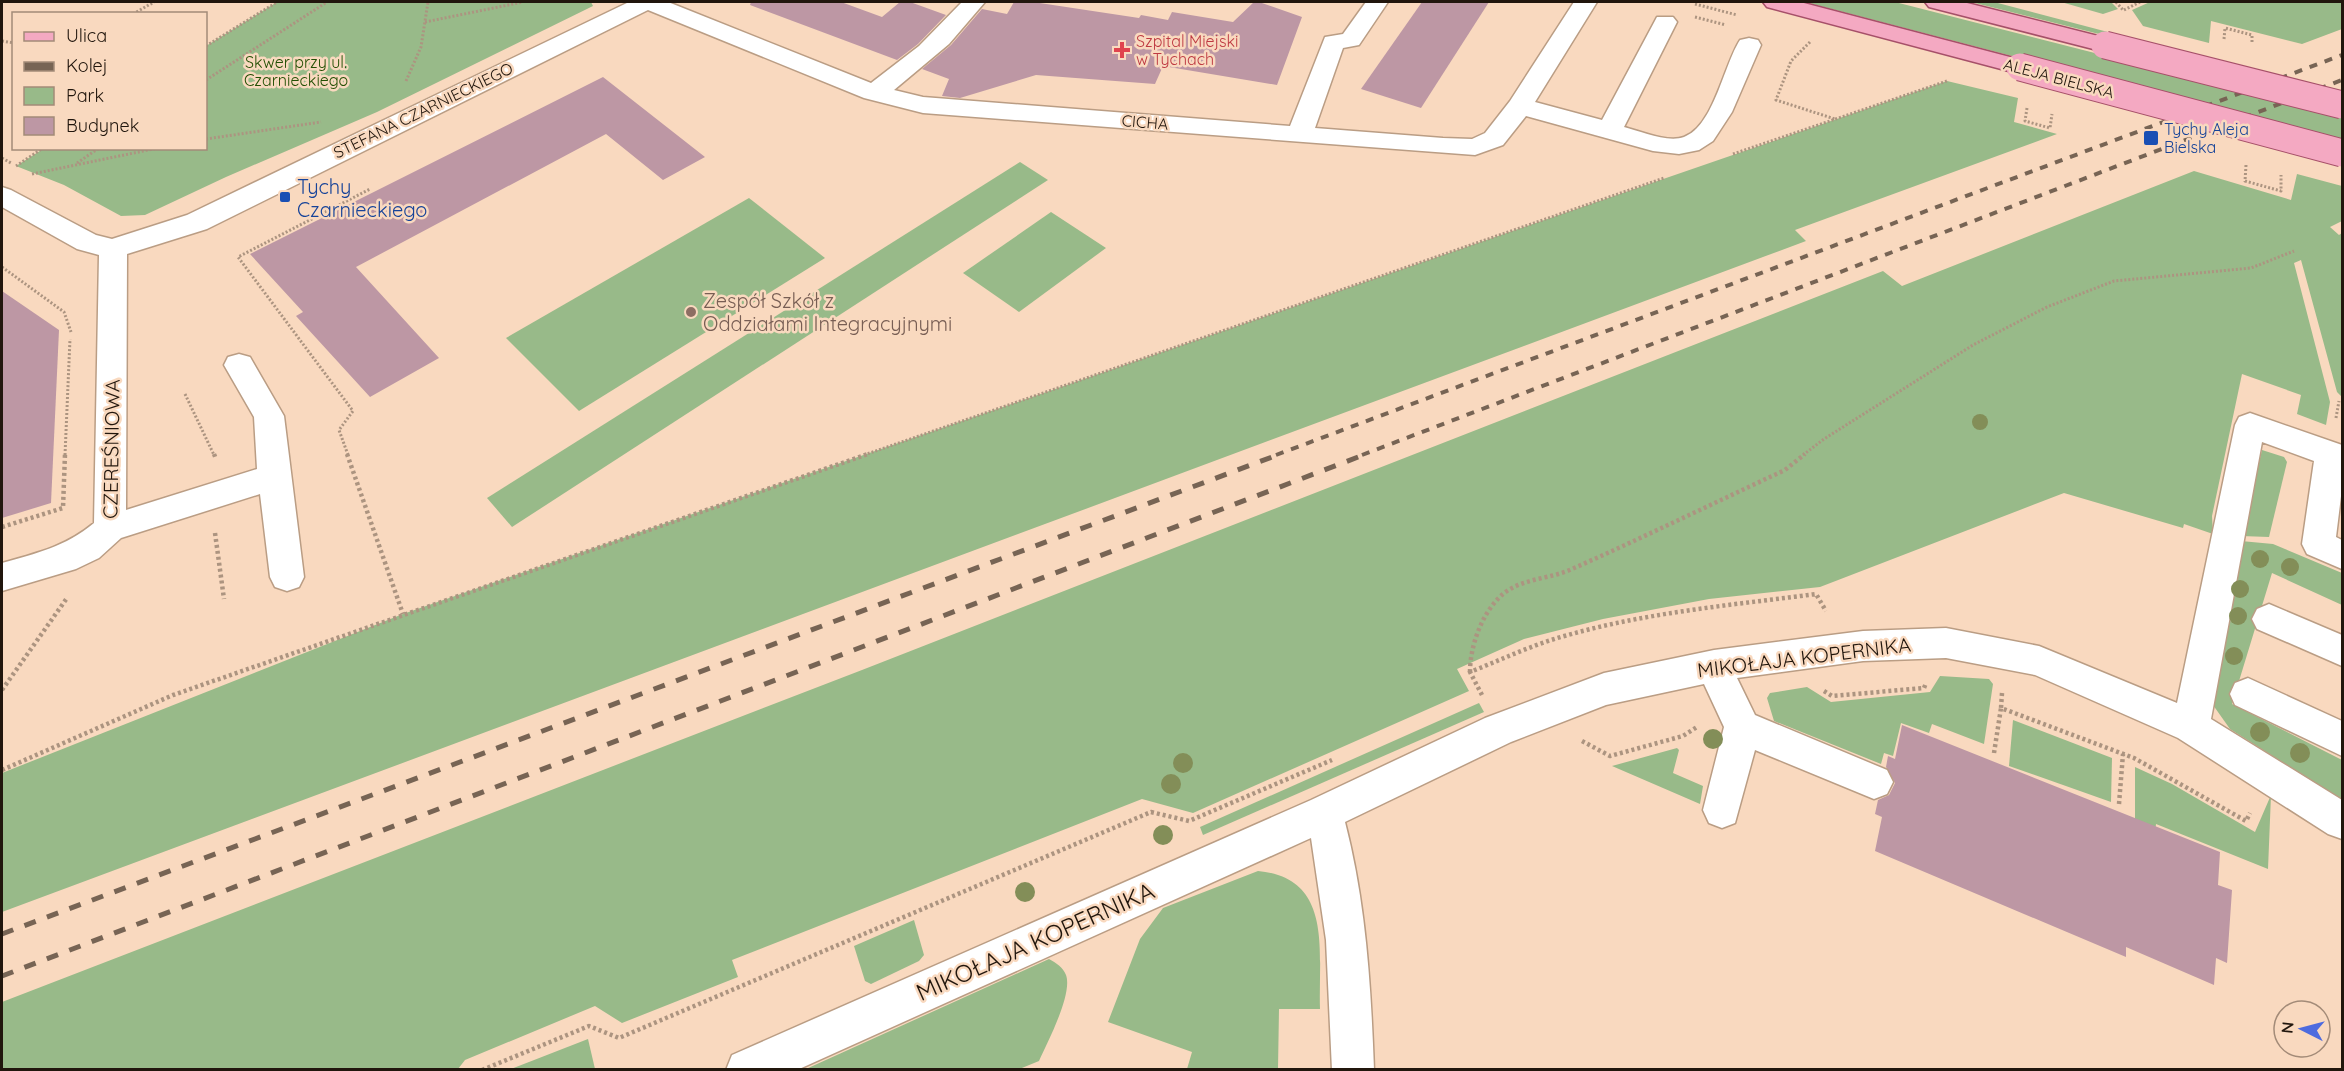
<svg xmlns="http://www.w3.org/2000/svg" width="2344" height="1071" font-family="Quicksand,sans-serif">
  <rect width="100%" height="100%" fill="#f9d9bf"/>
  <g fill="#98ba89">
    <polygon points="277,2 591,2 593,6 377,112 226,177 145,215 121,216 64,185 16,166 43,149 206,148 206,46"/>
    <polygon points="1805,2 1895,2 2342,116 2342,142"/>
    <polygon points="1971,2 1994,2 2123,36 2119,39"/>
    <polygon points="2061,2 2111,2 2118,9 2103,14"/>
    <polygon points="2150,2 2342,2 2342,29 2302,44 2211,21 2209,43 2143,26 2132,10"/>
    <polygon points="1947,81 2018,98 2014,122 2057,134 1795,230 1806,241 2,912 2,773 403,614"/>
    <polygon points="1020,162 1048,180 512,527 487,498"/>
    <polygon points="2194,171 2291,200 2297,174 2342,186 2342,221 2330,227 2339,235 2342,233 2342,397 2337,392 2301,260 2294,263 2330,402 2326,425 2297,414 2301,395 2242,374 2212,516 2213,534 2184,524 2183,528 2064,493 1820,587 1709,599 1603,619 1524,639 1457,669 1469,691 1193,813 1142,799 732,960 738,977 622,1023 595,1006 465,1060 458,1069 2,1070 2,1002 862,670 1883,271 1902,286"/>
    <polygon points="749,198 825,258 579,411 506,338"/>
    <polygon points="1051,212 1106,248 1019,312 963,273"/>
    <polygon points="2262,450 2284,457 2287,462 2269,537 2241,536"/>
    <polygon points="2241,541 2273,544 2342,573 2342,605 2272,573 2232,704 2342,760 2342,800 2230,729 2213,705"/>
    <polygon points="1940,676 1989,679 1993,684 1984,744 1932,724 1929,733 1901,723 1893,756 1884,753 1881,764 1774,721 1767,698 1770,693 1807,687 1831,702 1930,692"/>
    <polygon points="1479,703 1484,712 1203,835 1200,827"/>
    <polygon points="2013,720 2112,758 2111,802 2009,766"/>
    <polygon points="1677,748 1679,750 1673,773 1703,786 1700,804 1612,766"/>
    <polygon points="2135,767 2172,784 2255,832 2271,795 2268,869 2156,824 2155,833 2135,826"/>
    <path d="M1258 871C1334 878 1318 952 1320 1009H1279L1278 1069H1187L1192 1052 1108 1022 1140 939 1163 908Z"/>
    <polygon points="914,920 924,955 919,961 871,984 865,981 854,946"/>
    <path d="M1049 959C1056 963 1063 967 1066 975 1073 994 1047 1043 1039 1061L1017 1070 806 1069Z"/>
    <polygon points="588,1039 595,1069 511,1069"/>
  </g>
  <g fill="#bd97a4">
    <polygon points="751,2 841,2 882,17 900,2 910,2 946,15 918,44 897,60 750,5"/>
    <polygon points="1014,2 1033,2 1139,18 1141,15 1168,20 1172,12 1233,22 1254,2 1259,2 1302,17 1277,85 1163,66 1155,84 1036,75 960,98 942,96 949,79 922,69 951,45 982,9 1007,14"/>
    <polygon points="1422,2 1489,2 1421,108 1361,89"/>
    <polygon points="603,77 705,157 663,180 606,134 356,267 439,358 370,397 296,316 303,312 250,254"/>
    <polygon points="2,291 59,330 51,503 2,518"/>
    <polygon points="1902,725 2220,852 2218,885 2232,890 2227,963 2216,958 2214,985 2126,947 2126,957 1875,851 1882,817 1875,814 1878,800 1889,795 1895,783 1886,767 1888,756 1895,759"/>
  </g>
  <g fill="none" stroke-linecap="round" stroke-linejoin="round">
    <g stroke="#ba9d84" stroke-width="3">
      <g id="minor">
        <path d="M629 2H668L871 83 919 46 962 2H985L949 44 894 90 923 97 1290 126 1325 37 1343 34 1366 2H1388L1359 45 1343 48 1315 128 1443 138 1472 139 1485 133 1510 101 1574 2H1597L1535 102 1602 120 1657 17H1673L1677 22 1624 127C1640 131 1667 143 1684 137 1714 126 1724 64 1740 40L1749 38 1758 40 1761 45 1732 112 1713 141 1699 150 1679 154 1653 151 1526 116 1503 145 1475 155 923 113 864 98 648 10 207 229 127 254 126 510 257 469 254 417 224 365 228 357 239 354 250 357 284 416 304 577 299 587 287 591 275 587 270 577 260 494 121 538 99 558 76 569 2 591V563C37 553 65 547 94 523L99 255 77 249 2 207V187L11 190 96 235 112 239 187 215Z"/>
        <path d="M2250 413 2342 445V488L2336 537 2342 540V569L2307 554 2302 544 2314 461 2262 442 2211 719 2342 800V839L2328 834 2178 738 2035 675 1946 658 1863 661 1737 678 1755 715 1887 770 1893 782 1887 794 1874 799 1755 750 1735 823 1722 828 1709 823 1703 810 1724 727 1704 684 1606 705 1511 742 1345 822C1366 903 1371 986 1374 1070H1332L1326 940 1311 838 797 1070H726L732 1055 1311 800 1485 718 1604 673 1714 650 1863 631 1946 628 2039 646 2177 703 2235 425 2239 417Z"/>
        <polygon points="2269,604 2342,635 2342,666 2257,629 2252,619 2257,609"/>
        <polygon points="2248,678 2342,721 2342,756 2235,705 2230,694 2235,683"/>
      </g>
    </g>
    <g stroke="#a65069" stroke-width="3">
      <g id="major">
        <polygon points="1763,2 1800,2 2029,62 2032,67 2029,72 2020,74 1767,7"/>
        <polygon points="1925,2 1963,2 2114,40 2117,45 2114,50 2105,52 1929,7"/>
      </g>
    </g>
    <g stroke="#ac9480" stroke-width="3" stroke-dasharray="2 2" stroke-linecap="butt">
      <polyline points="2116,2 2123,10"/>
      <polyline points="1695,4 1737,15"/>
      <polyline points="2124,10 2140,2"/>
      <polyline points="133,14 154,2"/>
      <polyline points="1695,17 1726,25"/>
      <polyline points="425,22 523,2"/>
      <polyline points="2224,39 2225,28 2252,35 2252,43"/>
      <polyline points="2,41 14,43"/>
      <polyline points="1810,42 1791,61 1776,100 1835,119"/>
      <polyline points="206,46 277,2"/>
      <polyline points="206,80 327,2"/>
      <polyline points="406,81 421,47 428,2"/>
      <polyline points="2027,108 2025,121 2050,128 2052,114"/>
      <polyline points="206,139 321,122"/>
      <polyline points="1733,154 1947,81"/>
      <polyline points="2,158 11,163"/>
      <polyline points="77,163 99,148"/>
      <polyline points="2246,165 2245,181 2281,191 2281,175"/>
      <polyline points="16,166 43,148"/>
      <polyline points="32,174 158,148"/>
      <polyline points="2,267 64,312 71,332"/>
      <polyline points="185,394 214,455"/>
      <polyline points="2336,418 2339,401"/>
      <polyline points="65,455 70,339"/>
      <polyline points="348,455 339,430 353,411 238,257 370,189"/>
      <polyline points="864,455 1664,178"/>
      <polyline points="1803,455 1824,439 1973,345 2047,307 2114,281 2251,268 2294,251"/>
    </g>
    <g stroke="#ac9480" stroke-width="4.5" stroke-dasharray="3 3" stroke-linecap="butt">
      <polyline points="214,454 216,459"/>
      <polyline points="347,454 403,614"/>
      <polyline points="2,527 63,508 65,454"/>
      <polyline points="215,533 224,599"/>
      <path d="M1470 672C1470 646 1482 612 1503 594 1522 578 1551 579 1572 569 1644 537 1714 503 1785 470L1805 454"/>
      <polyline points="2,690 67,598"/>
      <polyline points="1824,691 1832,696 1924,688 1926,683"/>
      <polyline points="2002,693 2001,708 2134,758 2246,821 2250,813"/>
      <path d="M1482 695 1470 672C1503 659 1534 644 1568 635 1649 612 1733 605 1816 594L1826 611"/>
      <polyline points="1582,741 1610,756 1683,736 1697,727"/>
      <polyline points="1994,753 2001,708"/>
      <polyline points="2,770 173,695 868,454"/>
      <polyline points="2119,804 2123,754"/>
      <polyline points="482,1070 589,1026 619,1038 1151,812 1189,821 1332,760"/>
    </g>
    <use href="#minor" fill="#fff" fill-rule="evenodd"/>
    <use href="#major" fill="#f4a9c2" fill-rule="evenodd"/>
    <g stroke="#776454" stroke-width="4" stroke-dasharray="8 8" stroke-linecap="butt">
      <polyline points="1276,455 2342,55"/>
      <polyline points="1362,455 2342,80"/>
    </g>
    <g stroke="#776454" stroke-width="5" stroke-dasharray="12 12" stroke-linecap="butt">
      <polyline points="2,934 1280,454"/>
      <polyline points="2,976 1366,454"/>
    </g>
    <g stroke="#a65069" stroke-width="29" stroke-linecap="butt">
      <g id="major-bridge">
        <polyline points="2105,45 2342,105"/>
        <polyline points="2020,67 2342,153"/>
      </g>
    </g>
    <use href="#major-bridge" stroke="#f4a9c2" stroke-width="27"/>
  </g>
  <g fill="#838e58">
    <circle cx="1980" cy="422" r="8"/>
    <circle cx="2260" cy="559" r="9"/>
    <circle cx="2290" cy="567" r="9"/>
    <circle cx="2240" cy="589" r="9"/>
    <circle cx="2238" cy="616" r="9"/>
    <circle cx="2234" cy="656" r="9"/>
    <circle cx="2260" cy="732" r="10"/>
    <circle cx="1713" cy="739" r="10"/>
    <circle cx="2300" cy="753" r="10"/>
    <circle cx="1183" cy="763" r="10"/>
    <circle cx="1171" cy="784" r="10"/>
    <circle cx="1163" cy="835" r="10"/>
    <circle cx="1025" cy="892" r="10"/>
  </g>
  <path fill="#e0444e" stroke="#f9d9bf" stroke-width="2" d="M1119 41h6v6h6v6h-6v6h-6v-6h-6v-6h6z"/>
  <g fill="#1a4fb4" stroke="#f9d9bf" stroke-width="2">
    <rect x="2143" y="130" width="16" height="16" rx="3"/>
    <rect x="279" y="191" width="12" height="12" rx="3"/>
  </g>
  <circle fill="#8d6e63" stroke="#f9d9bf" stroke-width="2" cx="691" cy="312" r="6"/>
  <g text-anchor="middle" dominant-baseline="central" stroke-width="5" stroke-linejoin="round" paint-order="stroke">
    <g font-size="16" fill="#be3a42" stroke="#f9d9bf" text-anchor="start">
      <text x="1136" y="41">Szpital Miejski<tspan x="1136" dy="18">w Tychach</tspan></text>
    </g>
    <g font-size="16" fill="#235004" stroke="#f9d9bf">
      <text x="296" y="62">Skwer przy ul.<tspan x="296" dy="18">Czarnieckiego</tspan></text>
    </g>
    <g font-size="16" fill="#21160d" stroke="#f9d9bf">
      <text transform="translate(2059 78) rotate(15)">ALEJA BIELSKA</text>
      <text transform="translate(423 110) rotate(-26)">STEFANA CZARNIECKIEGO</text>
      <text transform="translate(1145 122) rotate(5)">CICHA</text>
    </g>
    <g font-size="16" fill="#164399" stroke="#f9d9bf" text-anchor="start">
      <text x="2164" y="129">Tychy Aleja<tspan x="2164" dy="18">Bielska</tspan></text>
    </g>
    <g font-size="20" fill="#164399" stroke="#f9d9bf" text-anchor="start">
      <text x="297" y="186">Tychy<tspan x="297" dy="23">Czarnieckiego</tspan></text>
    </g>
    <g font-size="20" fill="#785e54" stroke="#f9d9bf" text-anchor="start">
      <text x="703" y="300">Zespół Szkół z<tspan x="703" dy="23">Oddziałami Integracyjnymi</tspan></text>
    </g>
    <g font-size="20" fill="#21160d" stroke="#f9d9bf">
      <text transform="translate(111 449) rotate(-89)">CZEREŚNIOWA</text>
      <text transform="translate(1804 657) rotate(-7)">MIKOŁAJA KOPERNIKA</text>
    </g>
    <g font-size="24" fill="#21160d" stroke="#f9d9bf">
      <text transform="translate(1035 941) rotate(-24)">MIKOŁAJA KOPERNIKA</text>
    </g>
  </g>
  <rect width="2344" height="1071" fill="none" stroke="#21160d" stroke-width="6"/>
  <rect x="12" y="12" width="195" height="138" fill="#f9d9bf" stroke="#a38b78" stroke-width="1.5"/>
  <rect x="24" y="32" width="30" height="9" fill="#f4a9c2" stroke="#a38b78" stroke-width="1.5"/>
  <text x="66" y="42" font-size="18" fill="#21160d">Ulica</text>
  <rect x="24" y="62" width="30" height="9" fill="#776454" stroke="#a38b78" stroke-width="1.5"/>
  <text x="66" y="72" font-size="18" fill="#21160d">Kolej</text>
  <rect x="24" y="87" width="30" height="18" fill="#98ba89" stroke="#a38b78" stroke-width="1.5"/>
  <text x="66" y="102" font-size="18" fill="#21160d">Park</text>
  <rect x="24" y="117" width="30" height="18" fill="#bd97a4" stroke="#a38b78" stroke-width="1.5"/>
  <text x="66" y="132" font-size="18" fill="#21160d">Budynek</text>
  <g transform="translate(2302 1029) rotate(276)"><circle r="28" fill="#f9d9bf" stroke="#a38b78" stroke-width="1.5"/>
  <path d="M0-4.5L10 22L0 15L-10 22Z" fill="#4d6bdf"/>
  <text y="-9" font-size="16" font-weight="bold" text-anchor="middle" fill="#21160d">N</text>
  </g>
</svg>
